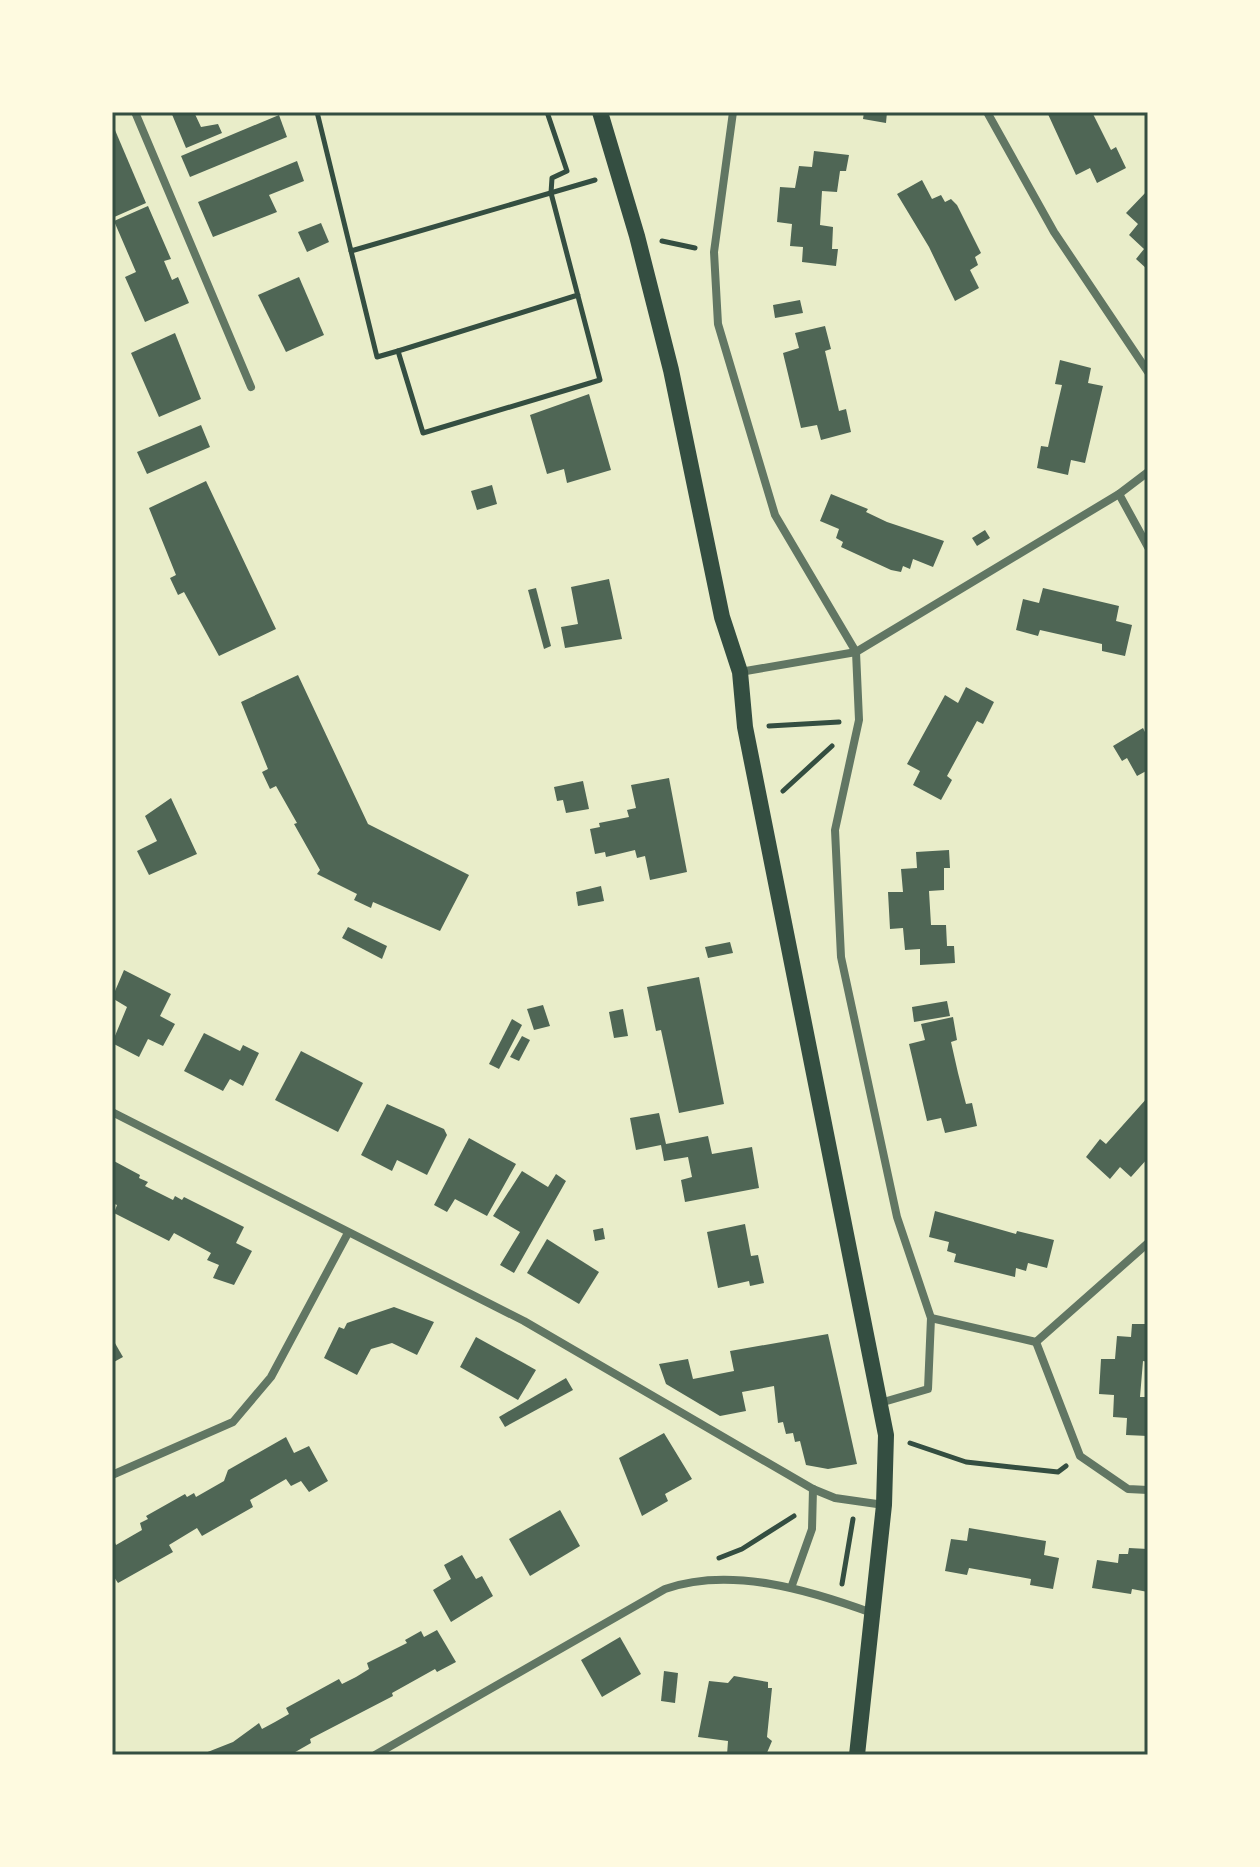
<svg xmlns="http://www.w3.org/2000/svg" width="1260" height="1867" font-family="Rubik,sans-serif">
  <rect width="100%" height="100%" fill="#e9edc9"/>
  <g fill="#4f6655">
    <polygon points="171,112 194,112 201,127 218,124 222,133 186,148"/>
    <polygon points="864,112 887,112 886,123 863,119"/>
    <polygon points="1047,112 1092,112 1111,150 1116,147 1126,168 1097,183 1090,168 1076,175"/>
    <polygon points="279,115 287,137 190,177 181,156"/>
    <polygon points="112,123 146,203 112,218"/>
    <polygon points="814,151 849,155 846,171 840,171 837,192 822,191 820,225 833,227 832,249 838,249 836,266 802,262 803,247 790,246 792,224 777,222 780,187 795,188 799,166 812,167"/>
    <polygon points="297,161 304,181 269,195 277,212 213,237 198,202"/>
    <polygon points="922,180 932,199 941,195 945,202 951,199 957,205 981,253 975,257 978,265 970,270 979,288 955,301 929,247 897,194"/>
    <polygon points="1148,190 1148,270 1136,259 1144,249 1129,235 1138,224 1126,213"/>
    <polygon points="148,206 171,259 164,261 172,280 178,277 189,303 145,322 125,277 136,272 114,221"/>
    <polygon points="321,223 329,242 307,252 298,232"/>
    <polygon points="299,277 324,335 286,352 258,295"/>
    <polygon points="800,300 803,313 775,318 773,305"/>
    <polygon points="825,326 831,349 825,351 839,411 846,409 851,432 821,440 817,425 801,428 783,353 799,348 795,333"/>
    <polygon points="175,333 201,399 159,417 131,353"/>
    <polygon points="1060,360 1091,368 1088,383 1103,386 1085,463 1071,460 1068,475 1037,468 1041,446 1048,447 1055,415 1062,385 1055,384"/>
    <polygon points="589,394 611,470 567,483 564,469 547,474 530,415"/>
    <polygon points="201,425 210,447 147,474 137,452"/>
    <polygon points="206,481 276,629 219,656 184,592 178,595 170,578 176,575 149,508"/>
    <polygon points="492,485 497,504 477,510 471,491"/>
    <polygon points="831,494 868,509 866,512 887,522 944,541 933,567 913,559 910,569 903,566 901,572 891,570 841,547 843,542 836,538 839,529 820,521"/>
    <polygon points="985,530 990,538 977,546 972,538"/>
    <polygon points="609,579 622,639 565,648 561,627 578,624 571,587"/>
    <polygon points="536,588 551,646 544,649 528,590"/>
    <polygon points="1043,588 1119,606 1116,621 1132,625 1125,656 1102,651 1102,644 1040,630 1038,636 1016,630 1023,599 1039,603"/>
    <polygon points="298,675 368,824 469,875 440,931 373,902 371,908 354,900 357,894 317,874 320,870 294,824 297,823 276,786 270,789 262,772 268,769 241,702"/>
    <polygon points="966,687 994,702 983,724 977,721 947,776 952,780 941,800 913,785 920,771 907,764 945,695 958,703"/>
    <polygon points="1143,728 1148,738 1148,770 1137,776 1127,758 1122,761 1113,746"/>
    <polygon points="669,778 687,872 650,880 645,856 637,858 635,850 606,857 605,852 595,854 590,829 600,827 599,823 629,817 627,810 636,808 631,785"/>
    <polygon points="583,781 589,809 566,813 563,800 557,801 554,787"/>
    <polygon points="171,798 197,854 149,875 137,851 157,841 145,816"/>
    <polygon points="949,850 950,868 944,868 944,890 929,891 931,925 946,925 947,946 954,946 955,963 920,965 920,949 905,950 903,928 890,929 888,892 903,892 901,869 917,868 916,852"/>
    <polygon points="601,886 604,901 578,906 576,892"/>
    <polygon points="348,927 387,946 382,959 342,938"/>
    <polygon points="730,942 733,953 708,958 705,947"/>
    <polygon points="124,970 171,994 160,1016 175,1024 163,1046 148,1039 139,1057 112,1043 127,1007 112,998"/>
    <polygon points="699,977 724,1104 679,1113 661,1030 656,1031 647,987"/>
    <polygon points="947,1001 950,1016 914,1022 912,1007"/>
    <polygon points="543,1005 550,1026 534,1030 527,1009"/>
    <polygon points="623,1009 628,1036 614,1038 609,1012"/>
    <polygon points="953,1017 957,1040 951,1042 958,1073 966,1104 972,1103 977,1126 945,1133 941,1118 927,1121 909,1044 925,1040 921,1024"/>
    <polygon points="512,1019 522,1025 499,1069 489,1064"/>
    <polygon points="204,1033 240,1051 243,1045 259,1053 243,1086 230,1079 223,1091 184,1071"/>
    <polygon points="522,1036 530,1040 519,1061 510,1057"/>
    <polygon points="301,1051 363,1083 338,1132 275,1100"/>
    <polygon points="1148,1097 1148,1158 1131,1177 1120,1167 1110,1179 1086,1157 1100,1139 1106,1144"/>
    <polygon points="387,1104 444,1129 447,1135 427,1175 397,1160 392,1171 361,1155"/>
    <polygon points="659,1113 666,1144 708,1136 712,1154 752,1147 759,1188 685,1202 681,1180 692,1177 688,1157 664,1161 661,1145 636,1150 630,1118"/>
    <polygon points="469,1138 516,1164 487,1216 455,1199 447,1212 434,1205"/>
    <polygon points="112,1160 140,1175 139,1178 148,1182 145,1186 173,1200 175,1196 182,1200 184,1197 244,1227 236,1243 252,1251 234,1285 213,1278 219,1265 207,1260 211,1253 174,1233 169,1241 114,1213 117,1205 112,1203"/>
    <polygon points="522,1171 548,1187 556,1174 566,1181 514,1273 500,1265 520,1232 493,1216"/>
    <polygon points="935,1211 1016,1234 1017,1231 1054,1240 1047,1268 1028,1263 1026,1271 1016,1268 1015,1277 954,1262 956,1254 947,1251 949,1242 929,1237"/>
    <polygon points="745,1224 751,1256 758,1255 764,1283 750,1286 749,1281 718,1288 707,1232"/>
    <polygon points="603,1228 605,1239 595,1241 593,1230"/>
    <polygon points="547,1239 599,1272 579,1304 527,1273"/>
    <polygon points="394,1307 434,1322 417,1355 392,1343 371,1349 357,1375 324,1358 339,1327 344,1329 347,1323"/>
    <polygon points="1132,1324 1148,1324 1148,1362 1143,1361 1140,1397 1148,1397 1148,1436 1126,1435 1127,1418 1113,1417 1114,1395 1099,1394 1101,1359 1115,1359 1117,1336 1131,1337"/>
    <polygon points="828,1334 857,1464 828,1469 806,1465 800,1441 795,1442 793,1433 786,1434 783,1422 778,1423 774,1386 742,1392 746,1411 720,1416 666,1384 659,1364 688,1359 693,1379 734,1371 730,1351"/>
    <polygon points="476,1337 536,1370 518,1400 460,1367"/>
    <polygon points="112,1338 123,1357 112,1363"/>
    <polygon points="566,1378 573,1390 505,1427 499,1417"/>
    <polygon points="664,1433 692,1479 665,1494 668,1501 642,1516 619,1458"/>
    <polygon points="286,1437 294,1453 309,1446 328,1481 309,1492 301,1481 291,1486 286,1479 250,1500 253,1507 202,1536 197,1528 169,1545 173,1552 118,1583 112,1574 112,1536 116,1545 142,1530 140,1523 148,1519 146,1516 185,1494 187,1497 194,1493 196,1497 224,1481 228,1470"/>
    <polygon points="560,1510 580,1546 530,1576 509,1539"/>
    <polygon points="969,1528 1046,1541 1044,1555 1059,1558 1053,1589 1030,1585 1031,1579 969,1568 967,1575 945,1571 951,1539 967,1541"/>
    <polygon points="1129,1548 1148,1549 1148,1592 1132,1589 1131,1594 1092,1588 1097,1560 1118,1563 1119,1554 1128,1554"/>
    <polygon points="462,1555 476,1579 482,1576 493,1596 451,1622 433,1590 451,1579 444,1565"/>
    <polygon points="437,1630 456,1662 437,1672 435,1669 392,1693 393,1696 310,1739 311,1743 290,1755 200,1755 233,1742 259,1723 262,1729 275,1722 289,1714 286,1708 339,1679 342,1684 356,1677 369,1669 367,1663 407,1643 405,1640 421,1631 424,1637"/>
    <polygon points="620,1637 641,1674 602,1697 581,1660"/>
    <polygon points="664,1671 678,1673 675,1703 661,1701"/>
    <polygon points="734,1676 768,1682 768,1688 772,1688 767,1737 772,1741 766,1755 727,1755 728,1741 698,1737 709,1681 728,1683"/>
  </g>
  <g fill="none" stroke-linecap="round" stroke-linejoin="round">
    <g stroke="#344e41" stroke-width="5">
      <polyline points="317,112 351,251 595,180"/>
      <polyline points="547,112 567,171 552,178 551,193 600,380 423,433 398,351 578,295"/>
      <polyline points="662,241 695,248"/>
      <polyline points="351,251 377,357 398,351"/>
      <polyline points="769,726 839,722"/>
      <polyline points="783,791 832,746"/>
      <polyline points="910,1443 966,1462 1058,1472 1066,1466"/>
      <polyline points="719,1558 742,1549 794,1516"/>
      <polyline points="842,1584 853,1519"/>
    </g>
    <g stroke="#617663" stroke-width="8">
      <polyline points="135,112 251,387"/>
      <polyline points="733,112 714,252 718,324 775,515 856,652 859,720 835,830 841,957 897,1217 931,1318 1036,1342 1148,1243"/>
      <polyline points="987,112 1054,232 1148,372"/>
      <polyline points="1119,494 1148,547"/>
      <polyline points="740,672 856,652 1119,494 1148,472"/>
      <polyline points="112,1112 524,1321 813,1489 835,1498 884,1505"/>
      <polyline points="1036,1342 1080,1456 1128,1489 1148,1490"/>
      <polyline points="880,1403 928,1389 931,1318"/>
      <polyline points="112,1475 233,1422 271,1377 348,1233"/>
      <polyline points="791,1588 812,1529 813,1489"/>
      <path d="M375 1755 665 1589C730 1566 809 1590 872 1613"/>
    </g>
    <polyline stroke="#344e41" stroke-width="16" points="600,112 637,236 671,370 722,617 740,672 745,727 886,1435 884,1505 857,1755"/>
  </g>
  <rect width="1260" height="1867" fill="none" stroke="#fefae0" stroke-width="228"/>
  <rect x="114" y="114" width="1032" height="1639" fill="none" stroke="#344e41" stroke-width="3"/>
</svg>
